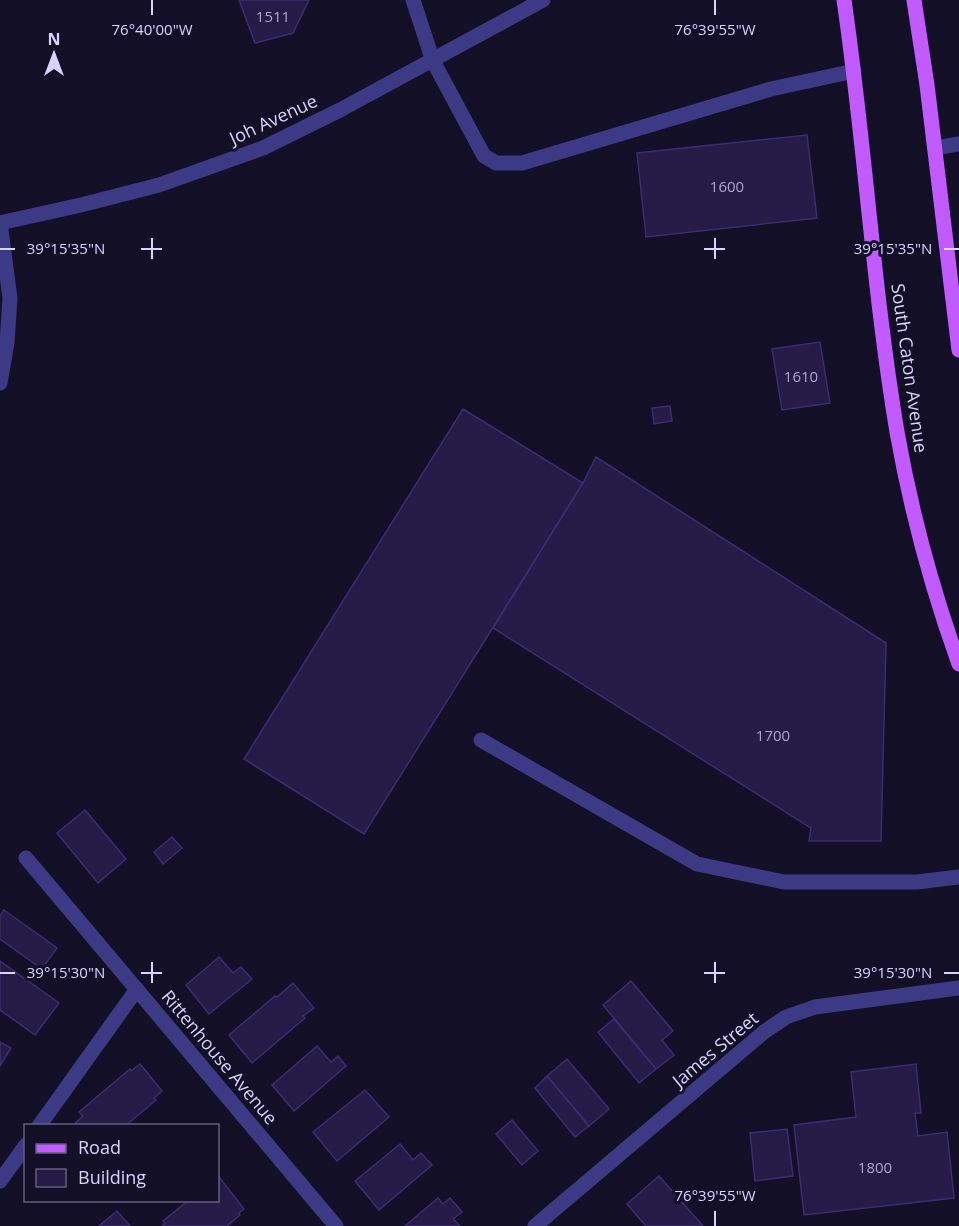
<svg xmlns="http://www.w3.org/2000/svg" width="959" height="1226" font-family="'Open Sans',sans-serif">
  <rect width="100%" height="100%" fill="#130f26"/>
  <g fill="#241b47" stroke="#3b2d73" stroke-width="1.5">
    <polygon points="239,0 309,0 293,33 255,43"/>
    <polygon points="807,135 817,218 646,237 637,153"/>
    <polygon points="820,342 830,403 782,410 772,349"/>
    <polygon points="670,406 672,421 654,424 652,408"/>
    <polygon points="463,409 583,483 364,834 244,759"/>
    <polygon points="596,457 886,643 881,841 809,841 811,828 493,628 583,483"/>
    <polygon points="85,810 126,859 98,883 57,833"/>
    <polygon points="172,837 182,848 163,864 154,852"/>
    <polygon points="4,910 57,948 42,969 0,939 0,916"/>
    <polygon points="219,957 233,973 241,967 252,979 209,1014 186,985"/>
    <polygon points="0,961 59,1003 35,1035 0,1010"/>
    <polygon points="631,981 673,1031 662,1040 674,1055 656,1069 603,1005"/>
    <polygon points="293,983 314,1008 303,1016 305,1018 252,1063 229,1035 275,996 277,997"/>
    <polygon points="614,1019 656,1069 639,1083 598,1032"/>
    <polygon points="0,1042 11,1048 0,1066"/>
    <polygon points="317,1046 331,1062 338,1056 346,1066 294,1111 272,1085"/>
    <polygon points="567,1059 609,1109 589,1126 547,1076"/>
    <polygon points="140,1064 162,1091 154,1098 156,1100 125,1126 72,1126 83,1116 79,1112 130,1069 131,1071"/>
    <polygon points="916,1064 921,1113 915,1113 918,1136 947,1132 954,1198 804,1215 794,1125 856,1117 851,1072"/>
    <polygon points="547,1076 589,1126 575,1137 535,1088"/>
    <polygon points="365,1090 389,1117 337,1161 313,1132"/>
    <polygon points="512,1120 538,1151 522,1165 496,1134"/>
    <polygon points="787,1129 793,1176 755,1181 750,1133"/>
    <polygon points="400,1144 413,1160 421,1153 432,1165 379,1210 355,1181"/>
    <polygon points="659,1176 703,1226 646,1226 627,1204"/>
    <polygon points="219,1177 244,1209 239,1213 240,1215 227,1226 162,1226 165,1224 163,1221 189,1200 218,1200"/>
    <polygon points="438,1198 443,1204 450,1198 462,1212 453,1219 460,1226 405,1226"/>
    <polygon points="117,1211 130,1226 99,1226"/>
  </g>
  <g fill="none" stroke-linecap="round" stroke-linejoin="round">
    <g stroke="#3d3a85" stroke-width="15">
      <polyline points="433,61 484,156 496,163 522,163 771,89 854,71"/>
      <polyline points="935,148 959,144"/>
      <polyline points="0,383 7,343 10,298 0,223"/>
      <polyline points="481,740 697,864 784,882 917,882 959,877"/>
    </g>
    <g stroke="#3d3a85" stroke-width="15">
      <polyline points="413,0 433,61"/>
      <polyline points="26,858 336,1226"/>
      <polyline points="39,1126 137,989"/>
      <polyline points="0,1181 26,1145"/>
      <polyline points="535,1226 764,1032 786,1017 815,1007 959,988"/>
    </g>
    <polyline stroke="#3d3a85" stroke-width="15" points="0,223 81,205 159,185 263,148 340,110 543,0"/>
    <g stroke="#c25bff" stroke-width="15">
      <path d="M844 0C865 144 873 289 897 432 911 511 932 589 959 664"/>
      <polyline points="914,0 927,85 959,350"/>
    </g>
  </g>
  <path fill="none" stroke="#d9d4ff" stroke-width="2" d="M152 0V15M715 0V15M152 238V259M715 238V259M0 249H15M141 249H162M704 249H725M944 249H959M152 962V983M715 962V983M0 973H15M141 973H162M704 973H725M944 973H959M715 1211V1226"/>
  <g text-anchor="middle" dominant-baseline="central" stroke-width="6" stroke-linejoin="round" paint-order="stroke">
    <g font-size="15" fill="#aca6d1">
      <text x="273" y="16">1511</text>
      <text x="727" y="186">1600</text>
      <text x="801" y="376">1610</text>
      <text x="773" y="735">1700</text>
      <text x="875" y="1167">1800</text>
    </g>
    <g font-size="18" fill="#d9d4ff" stroke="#130f26">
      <text transform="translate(273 119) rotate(-25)">Joh Avenue</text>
      <text transform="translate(910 368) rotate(82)">South Caton Avenue</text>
      <text transform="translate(715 1049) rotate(-40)">James Street</text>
      <text transform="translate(220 1057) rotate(50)">Rittenhouse Avenue</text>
    </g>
  </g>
  <g font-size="15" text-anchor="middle" fill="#d9d4ff" stroke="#130f26" stroke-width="6" stroke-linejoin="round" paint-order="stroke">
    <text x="152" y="35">76°40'00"W</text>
    <text x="715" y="35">76°39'55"W</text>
    <text x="66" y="254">39°15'35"N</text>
    <text x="893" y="254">39°15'35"N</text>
    <text x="66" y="978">39°15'30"N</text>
    <text x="893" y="978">39°15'30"N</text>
    <text x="715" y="1201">76°39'55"W</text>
  </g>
  <rect x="24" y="1124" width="195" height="78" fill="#130f26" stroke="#625e7d" stroke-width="1.5"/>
  <rect x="36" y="1144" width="30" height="9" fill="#c25bff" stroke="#625e7d" stroke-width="1.5"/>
  <text x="78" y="1154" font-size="18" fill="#d9d4ff">Road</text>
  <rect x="36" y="1169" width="30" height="18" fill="#241b47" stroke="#625e7d" stroke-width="1.5"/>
  <text x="78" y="1184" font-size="18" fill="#d9d4ff">Building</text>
  <g transform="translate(54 54)" stroke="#130f26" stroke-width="4.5" paint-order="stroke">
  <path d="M0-4.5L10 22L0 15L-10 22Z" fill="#d9d4ff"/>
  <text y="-9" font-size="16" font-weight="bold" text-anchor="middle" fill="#d9d4ff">N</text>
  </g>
</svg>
